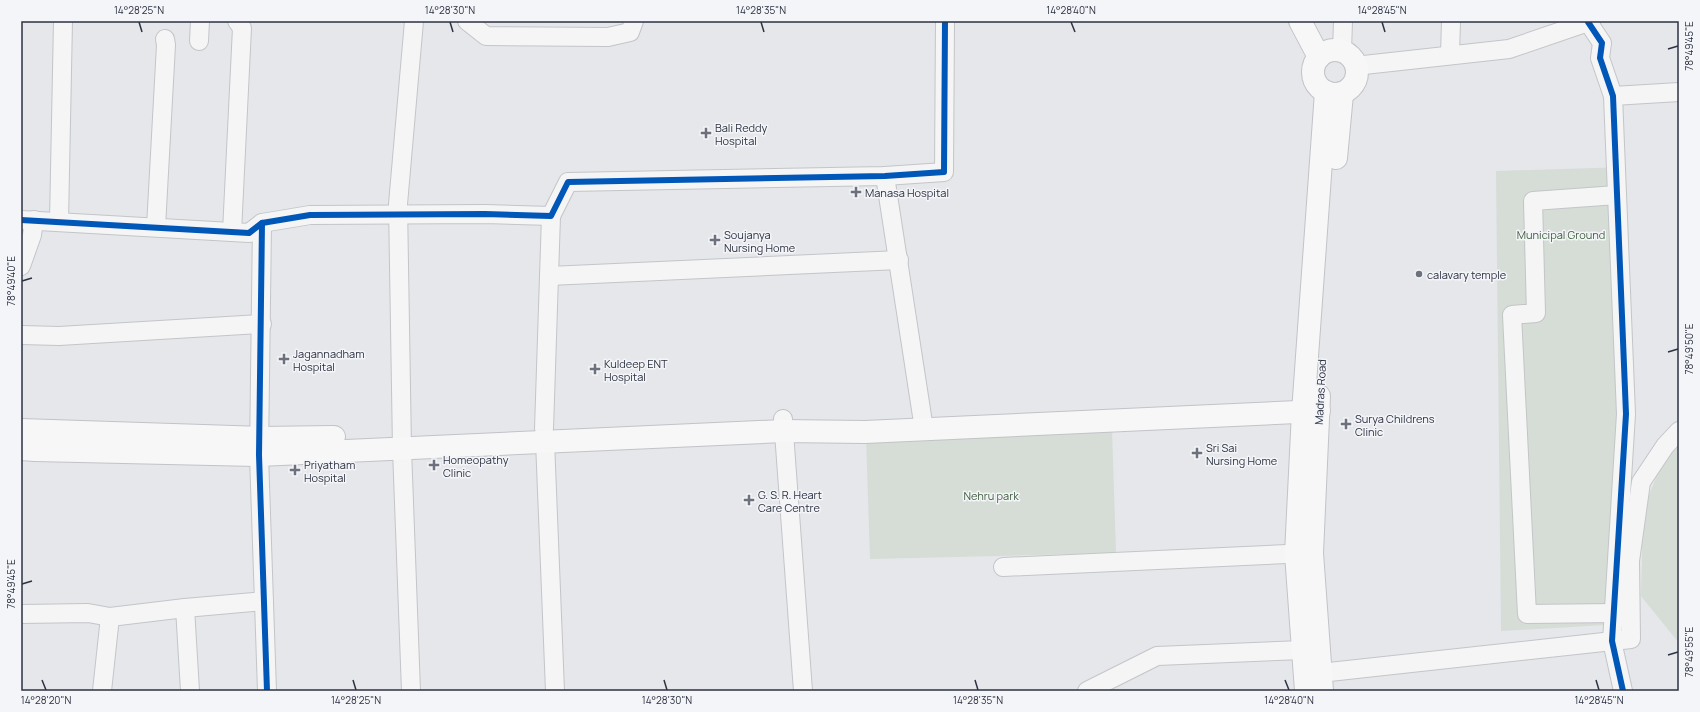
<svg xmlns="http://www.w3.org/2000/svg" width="1700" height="712" font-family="Manrope,sans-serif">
  <rect width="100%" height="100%" fill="#e5e7ea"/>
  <g fill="#d5ddd6">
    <polygon points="1626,167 1622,624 1501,631 1496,171"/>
    <polygon points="1112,430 1116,553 870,559 866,436"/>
    <polygon points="1679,440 1679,643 1641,596 1643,511 1660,467"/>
  </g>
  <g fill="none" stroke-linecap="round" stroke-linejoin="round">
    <g stroke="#c3c5c8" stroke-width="20">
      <g id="minor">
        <polyline points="467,21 486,36 608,37 630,32 634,21"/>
        <polyline points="1588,22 1602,43 1600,58 1613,96 1626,414 1612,641 1623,691"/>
        <polyline points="199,41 200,21"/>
        <polyline points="1342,51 1343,21"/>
        <polyline points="1450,55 1451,21"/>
        <polyline points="1364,65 1509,49 1591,21"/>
        <polyline points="1613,96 1679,92"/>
        <polyline points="885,176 924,429"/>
        <polyline points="21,220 249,233 262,223 259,455 267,691"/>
        <polyline points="59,221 63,21"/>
        <polyline points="262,223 310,215 485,214 551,216 568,182 885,176 944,172 945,21"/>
        <polyline points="156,227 166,45 165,39"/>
        <polyline points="232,232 242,28 237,21"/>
        <polyline points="21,266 32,235 34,220"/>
        <polyline points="549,276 899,260"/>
        <polyline points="21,335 59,336 262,324"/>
        <polyline points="783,419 803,691"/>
        <polyline points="544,429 551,216"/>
        <polyline points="545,441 555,691"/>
        <polyline points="1003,567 1309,553"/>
        <polyline points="185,608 264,601"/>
        <polyline points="1614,613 1527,614 1512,315 1536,313 1533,201 1617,195"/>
        <polyline points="21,614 88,613 110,617"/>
        <polyline points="1320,673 1631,639 1630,561 1641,482 1665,446 1679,431"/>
        <polyline points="102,691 110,617 185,608 190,691"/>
        <polyline points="411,691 402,449 398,204 414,21"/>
        <polyline points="1087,691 1157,656 1303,650"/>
      </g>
    </g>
    <g stroke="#c2c3c7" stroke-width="24">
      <g id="major">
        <polyline points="1300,21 1319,57"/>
        <circle cx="1335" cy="72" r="22"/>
        <polyline points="1336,158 1342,94"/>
        <polyline points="1319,396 1312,553 1322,691"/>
        <polyline points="21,430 260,438 334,437"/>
        <polyline points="21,449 35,450 259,455 783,431 865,432 1319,411"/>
        <polyline points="1306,691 1296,554 1303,412 1326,92"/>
      </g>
    </g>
    <use href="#minor" stroke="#f5f5f6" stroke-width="18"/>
    <use href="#major" stroke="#f7f7f8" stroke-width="22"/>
    <g stroke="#f4f5f8" stroke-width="8">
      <g id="cycleway">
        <polyline points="1588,22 1602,43 1600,58 1613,96 1626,414 1612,641 1623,691"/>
        <polyline points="21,220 249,233 262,223 259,455 267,691"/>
        <polyline points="262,223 310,215 485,214 551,216 568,182 885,176 944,172 945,21"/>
      </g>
    </g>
    <use href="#cycleway" stroke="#0057b8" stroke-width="6"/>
  </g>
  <path fill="none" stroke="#2d3242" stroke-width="1.5" d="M139 22 142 32M450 22 453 32M761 22 764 32M1071 22 1075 32M1382 22 1385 32M1668 49 1678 46M22 281 32 278M1668 352 1678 349M22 584 32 581M1668 655 1678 652M42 680 46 690M353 680 356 690M664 680 667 690M975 680 978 690M1285 680 1289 690M1596 680 1599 690"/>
  <g fill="#6d717d" stroke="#f4f5f8" stroke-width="1.5">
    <path d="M704 127h4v4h4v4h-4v4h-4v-4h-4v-4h4z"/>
    <path d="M854 186h4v4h4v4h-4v4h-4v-4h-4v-4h4z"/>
    <path d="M713 234h4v4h4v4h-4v4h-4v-4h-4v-4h4z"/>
    <circle cx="1419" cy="274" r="4"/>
    <path d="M282 353h4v4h4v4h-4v4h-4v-4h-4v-4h4z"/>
    <path d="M593 363h4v4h4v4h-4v4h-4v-4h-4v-4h4z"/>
    <path d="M1344 418h4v4h4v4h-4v4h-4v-4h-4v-4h4z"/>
    <path d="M1195 447h4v4h4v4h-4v4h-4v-4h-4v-4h4z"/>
    <path d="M432 459h4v4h4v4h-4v4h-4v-4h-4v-4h4z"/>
    <path d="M293 464h4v4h4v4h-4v4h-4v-4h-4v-4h4z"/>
    <path d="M747 494h4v4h4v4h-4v4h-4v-4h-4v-4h4z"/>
  </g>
  <g text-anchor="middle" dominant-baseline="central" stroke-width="3" stroke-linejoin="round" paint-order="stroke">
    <g font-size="11" fill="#2d3242" stroke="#f4f5f8" text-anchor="start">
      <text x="715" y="127">Bali Reddy<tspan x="715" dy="13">Hospital</tspan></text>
      <text x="865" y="192">Manasa Hospital</text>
      <text x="724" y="234">Soujanya<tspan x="724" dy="13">Nursing Home</tspan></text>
      <text x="1427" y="274">calavary temple</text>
      <text x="293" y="353">Jagannadham<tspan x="293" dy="13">Hospital</tspan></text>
      <text x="604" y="363">Kuldeep ENT<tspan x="604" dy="13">Hospital</tspan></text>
      <text x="1355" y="418">Surya Childrens<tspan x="1355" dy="13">Clinic</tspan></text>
      <text x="1206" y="447">Sri Sai<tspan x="1206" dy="13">Nursing Home</tspan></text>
      <text x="443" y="459">Homeopathy<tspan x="443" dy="13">Clinic</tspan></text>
      <text x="304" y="464">Priyatham<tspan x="304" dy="13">Hospital</tspan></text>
      <text x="758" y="494">G. S. R. Heart<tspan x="758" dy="13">Care Centre</tspan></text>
    </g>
    <g font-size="11" fill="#3e5c3c" stroke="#f4f5f8">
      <text x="1561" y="234">Municipal Ground</text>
      <text x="991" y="495">Nehru park</text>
    </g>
    <g font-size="11" fill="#2d3242" stroke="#f4f5f8">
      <text transform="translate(1320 392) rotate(-87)">Madras Road</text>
    </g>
  </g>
  <rect width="1700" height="712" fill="none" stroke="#f4f5f8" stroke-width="44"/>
  <rect x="22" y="22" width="1656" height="668" fill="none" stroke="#2d3242" stroke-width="1.5"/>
  <g font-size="10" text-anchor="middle" fill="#2d3242">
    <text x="139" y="14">14°28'25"N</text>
    <text x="450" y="14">14°28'30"N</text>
    <text x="761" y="14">14°28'35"N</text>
    <text x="1071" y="14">14°28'40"N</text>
    <text x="1382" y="14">14°28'45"N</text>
    <text transform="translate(1689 46) rotate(-90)" y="4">78°49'45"E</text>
    <text transform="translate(11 281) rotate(-90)" y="4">78°49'40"E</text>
    <text transform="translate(1689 349) rotate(-90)" y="4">78°49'50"E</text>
    <text transform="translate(11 584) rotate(-90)" y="4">78°49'45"E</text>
    <text transform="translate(1689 652) rotate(-90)" y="4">78°49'55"E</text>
    <text x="46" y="704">14°28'20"N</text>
    <text x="356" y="704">14°28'25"N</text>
    <text x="667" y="704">14°28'30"N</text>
    <text x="978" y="704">14°28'35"N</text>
    <text x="1289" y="704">14°28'40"N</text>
    <text x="1599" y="704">14°28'45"N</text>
  </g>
</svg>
